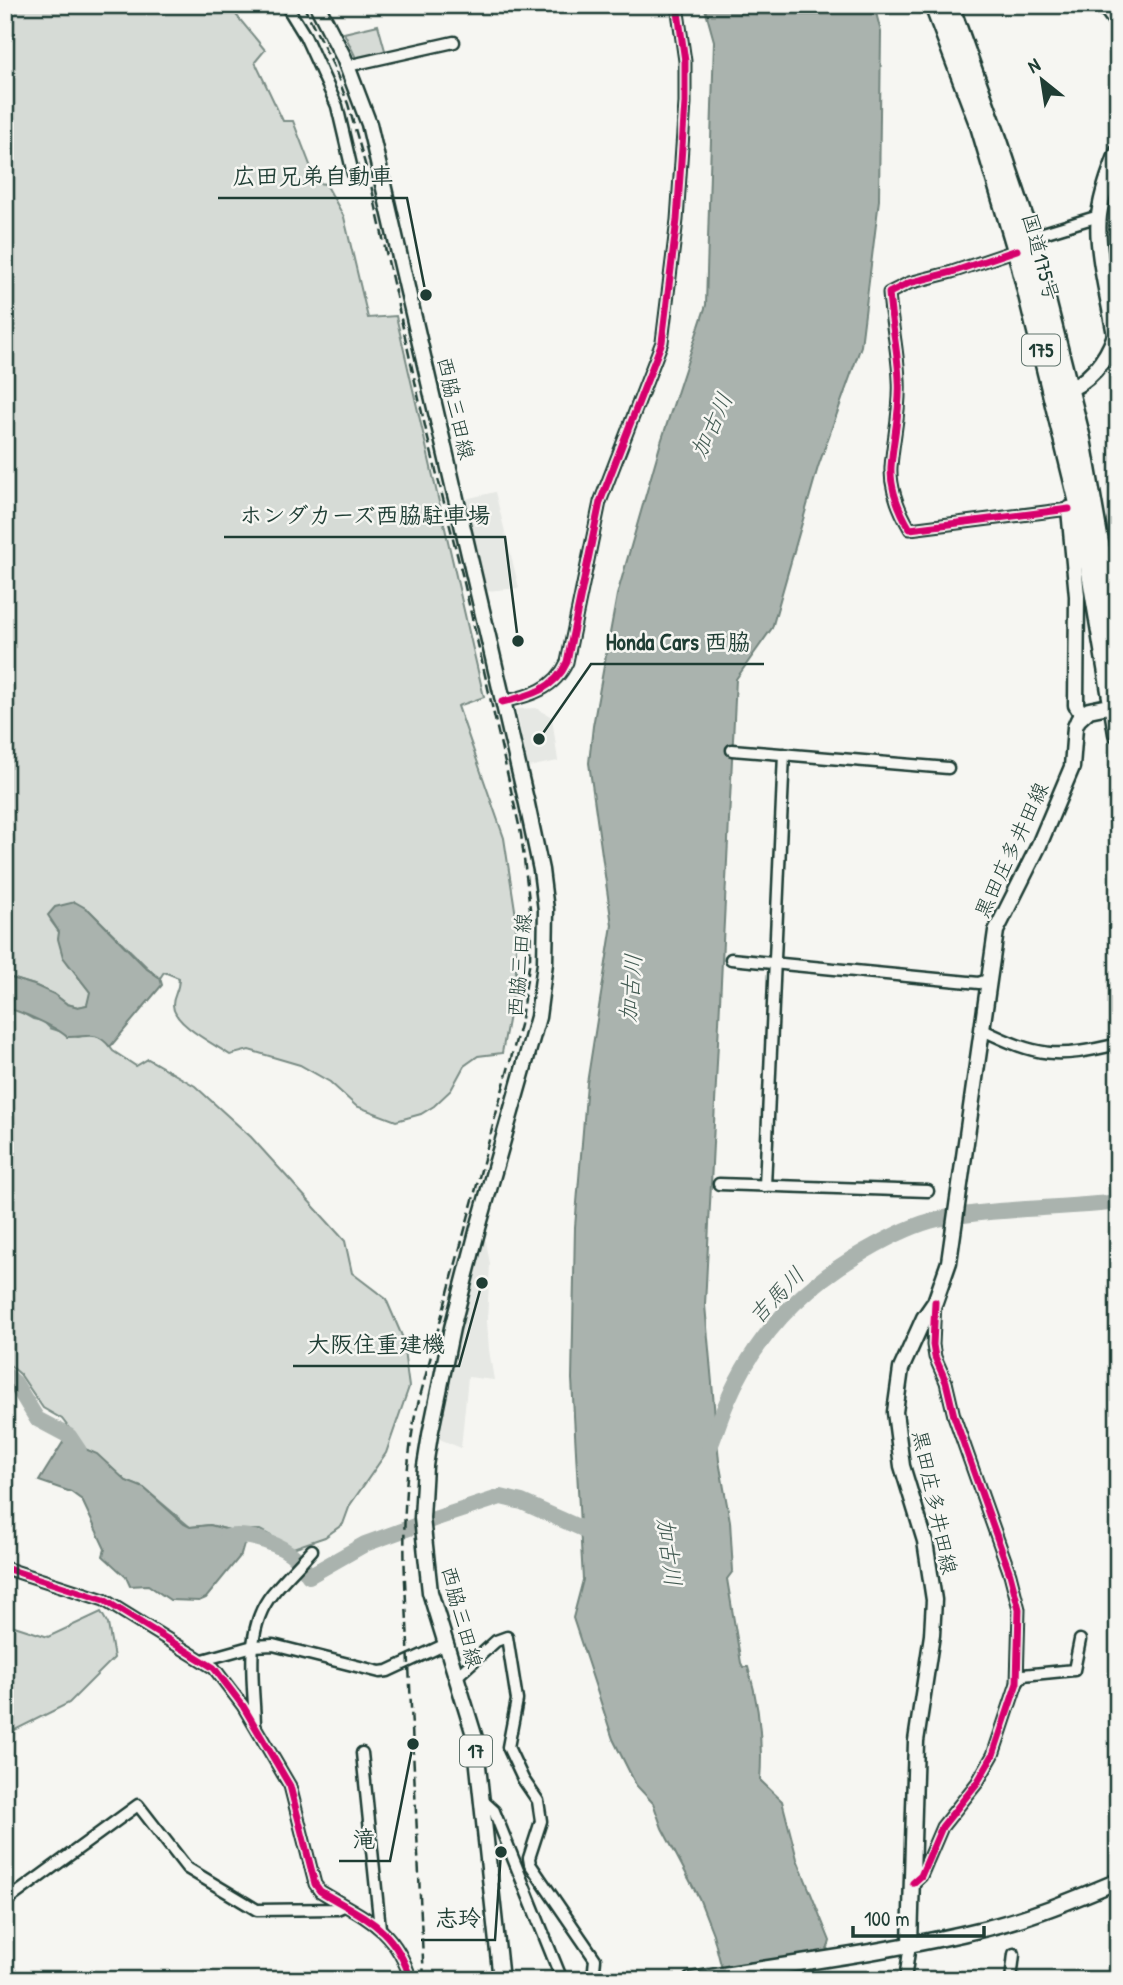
<svg xmlns="http://www.w3.org/2000/svg" width="1123" height="1985" font-family="'Patrick Hand','Klee One',sans-serif">
  <rect width="100%" height="100%" fill="#f6f6f2"/>
  <filter id="ink" filterUnits="userSpaceOnUse"><feTurbulence type="fractalNoise" baseFrequency=".0143" numOctaves="2"/><feDisplacementMap in="SourceGraphic" scale="14" xChannelSelector="R" yChannelSelector="G"/><feConvolveMatrix kernelMatrix="1 2 1 2 8 2 1 2 1" color-interpolation-filters="sRGB"/></filter>
  <g filter="url(#ink)">
    <g fill="#e6e8e4">
      <polygon points="495,492 519,588 487,591 465,499"/>
      <polygon points="536,708 552,717 558,761 528,767 516,709"/>
      <polygon points="483,1240 486,1241 490,1264 487,1321 489,1350 494,1380 468,1377 461,1448 437,1438 465,1304"/>
    </g>
    <g fill="#d6dbd6" stroke="#7a8c85" stroke-width="2">
      <path d="M5 5H228L265 50 255 62 283 121H293L317 183 326 184 344 217 368 318 396 316 484 697 458 706 504 838 516 916V977L502 1053 478 1056 464 1066 451 1090 434 1106 421 1114 396 1121 356 1106 330 1082 300 1065 249 1050 230 1055C214 1044 173 1024 173 1005 173 995 179 992 179 978L164 972 160 978H158L89 910 51 921 59 932 67 962 90 992 91 996 87 1005 78 1007 67 1004 54 994 34 985 5 976Z"/>
      <polygon points="378,25 386,54 362,60 356,58 344,33"/>
      <polygon points="5,1008 17,1010 33,1019 43,1021 50,1028 78,1037 91,1034 104,1039 113,1051 136,1066 148,1059 195,1086 251,1137 345,1241 352,1273 386,1299 402,1336 409,1387 386,1453 350,1505 343,1524 325,1537 293,1548 260,1530 229,1530 210,1525 190,1527 144,1488 126,1481 97,1455 85,1449 62,1419 43,1408 20,1374 5,1361"/>
      <polygon points="101,1612 108,1624 114,1658 69,1703 5,1735 5,1623 48,1637"/>
    </g>
    <g fill="#aab3ae" stroke="#72847d" stroke-width="2">
      <path d="M704 5H874L881 32 879 200 861 346 818 467 772 628 736 679 705 1305 719 1461 730 1521 733 1571 727 1579 741 1663 743 1667H748C759 1704 763 1742 760 1780L782 1801 797 1859 830 1941C827 1957 813 1964 809 1980H722L723 1973 713 1934 699 1898 662 1828 653 1803 636 1785 613 1739 573 1618 583 1580 572 1379 575 1227 587 1083 612 925 589 763 593 726 617 595 661 442 706 305 714 41Z"/>
      <path d="M75 902 89 910 147 969 160 978 162 985 110 1047C95 1029 87 1038 67 1037 58 1028 19 1010 5 1008V976L34 985 54 994 67 1004 78 1007 87 1005 90 992 63 957 58 939 59 932 48 915 55 907Z"/>
      <polygon points="70,1431 85,1449 97,1454 126,1481 144,1488 184,1524 190,1527 210,1525 229,1530 248,1530 241,1555 206,1598 199,1601 170,1600 148,1585 130,1586 126,1577 103,1556 105,1549 82,1500 71,1492 39,1481"/>
    </g>
    <g fill="none" stroke-linecap="round" stroke-linejoin="round">
      <g stroke="#aab3ae" stroke-width="16">
        <polyline points="5,1374 15,1383 37,1419 69,1436 79,1451"/>
        <path d="M708 1452C715 1435 720 1418 727 1402 755 1336 803 1286 865 1251 884 1240 915 1224 938 1219 997 1208 1058 1209 1118 1202"/>
        <path d="M227 1537C249 1533 282 1544 298 1560"/>
        <polyline points="302,1565 309,1576 365,1544 434,1519 501,1497 522,1502 583,1529 595,1539"/>
      </g>
      <g stroke="#1f3d34" stroke-width="15">
        <g id="street">
          <polyline points="286,5 305,36 337,106 353,174"/>
          <polyline points="347,66 454,42"/>
          <polyline points="1030,237 1099,216"/>
          <path d="M1017 250 952 272 909 283 889 293C891 322 898 351 899 380 901 410 893 438 891 467 890 488 900 512 910 529L1069 509"/>
          <path d="M502 702C530 696 555 689 567 662L600 502 662 342 677 220 685 103V61L677 5"/>
          <polyline points="732,750 948,768"/>
          <polyline points="731,959 979,983 987,980"/>
          <path d="M981 1029C1038 1057 1056 1059 1118 1044"/>
          <polyline points="719,1184 928,1191"/>
          <polyline points="765,1186 784,754"/>
          <path d="M5 1568 104 1600 214 1668 243 1706 290 1786 315 1884 320 1891C364 1918 394 1926 411 1980"/>
          <polyline points="203,1660 253,1646 273,1645 380,1672 388,1671 446,1644"/>
          <polyline points="456,1677 496,1641 507,1637 517,1700 508,1747 523,1779 538,1801 541,1821 529,1858 530,1864 595,1959 593,1980"/>
          <polyline points="1017,1683 1023,1675 1074,1670 1080,1640"/>
          <path d="M255 1725C254 1682 243 1630 272 1594 284 1579 299 1565 312 1550"/>
          <polyline points="362,1753 380,1928"/>
          <polyline points="482,1800 494,1811 562,1980"/>
          <polyline points="913,1883 921,1876 942,1827 977,1783 993,1755 1017,1683 1019,1609 1010,1574 954,1416 946,1382 935,1357 933,1345 935,1302"/>
          <polyline points="5,1902 138,1805 187,1868 257,1910 337,1909 344,1906"/>
          <polyline points="905,1980 910,1944"/>
          <polyline points="1011,1980 1014,1954"/>
        </g>
      </g>
      <g stroke="#1f3d34" stroke-width="19">
        <g id="secondary">
          <polyline points="1104,5 1118,24"/>
          <path d="M1060 393C1087 385 1107 360 1115 335 1109 300 1095 248 1099 215 1102 193 1110 172 1118 151"/>
          <polyline points="1080,507 1069,509 1077,596 1076,705 1082,715"/>
          <polyline points="910,1944 916,1741 932,1635 934,1600 925,1541 902,1466 895,1412 901,1369 924,1318 935,1302 949,1262 996,931 1039,845 1072,767 1075,727 1078,720 1089,710 1118,704"/>
          <path d="M691 1980C789 1964 891 1952 987 1928 1032 1917 1075 1899 1118 1881"/>
        </g>
      </g>
      <g stroke="#1f3d34" stroke-width="19">
        <polyline id="primary" points="317,5 344,58 369,124 527,804 541,870 546,910 545,963 538,1017 478,1228 452,1328 430,1435 425,1466 422,1518 430,1592 475,1738 501,1980"/>
      </g>
      <g stroke="#1f3d34" stroke-width="23">
        <g id="highway">
          <polyline points="934,5 980,126 1017,250 1080,507 1118,733"/>
          <polyline points="949,5 999,144 1030,237 1081,439 1118,652"/>
        </g>
      </g>
      <use href="#street" stroke="#f6f6f2" stroke-width="10"/>
      <use href="#secondary" stroke="#f6f6f2" stroke-width="14"/>
      <use href="#primary" stroke="#f6f6f2" stroke-width="14"/>
      <use href="#highway" stroke="#f6f6f2" stroke-width="18"/>
      <path stroke="#1f3d34" stroke-width="2.5" stroke-dasharray="10 5" stroke-linecap="butt" d="M303 5 334 67 348 104 371 185 427 435 463 578 521 834 531 917 530 959 520 1025 415 1415C405 1474 403 1521 405 1581L424 1980"/>
      <g stroke="#f6f6f2" stroke-width="11">
        <g id="cycleway">
          <path d="M1017 250 952 272 909 283 889 293C891 322 898 351 899 380 901 410 893 438 891 467 890 488 900 512 910 529L1069 509"/>
          <path d="M502 702C530 696 555 689 567 662L600 502 662 342 677 220 685 103V61L677 5"/>
          <path d="M5 1568 104 1600 214 1668 243 1706 290 1786 315 1884 320 1891C364 1918 394 1926 411 1980"/>
          <polyline points="913,1883 921,1876 942,1827 977,1783 993,1755 1017,1683 1019,1609 1010,1574 954,1416 946,1382 935,1357 933,1345 935,1302"/>
        </g>
      </g>
      <use href="#cycleway" stroke="#d6006c" stroke-width="7"/>
    </g>
  </g>
  <g text-anchor="middle" dominant-baseline="central" stroke-width="5" stroke-linejoin="round" paint-order="stroke">
    <g fill="#f6f6f2" stroke="#60746d" stroke-width="2">
      <rect x="1022" y="334.5" width="38" height="31" rx="5"/>
      <rect x="460" y="1735.5" width="32" height="31" rx="5"/>
    </g>
    <g font-size="19" font-weight="bold" fill="#1f3d34">
      <text x="1041" y="350">175</text>
      <text x="476" y="1751">17</text>
    </g>
    <g font-size="21" fill="#1f3d34" stroke="#f6f6f2">
      <text transform="translate(1041 257) rotate(75)">国道175号</text>
      <text transform="translate(456 408) rotate(77)">西脇三田線</text>
      <text transform="translate(1011 850) rotate(-65)">黒田庄多井田線</text>
      <text transform="translate(519 965) rotate(-85)">西脇三田線</text>
      <text transform="translate(935 1502) rotate(78)">黒田庄多井田線</text>
      <text transform="translate(462 1617) rotate(75)">西脇三田線</text>
    </g>
    <g font-size="23" font-style="italic" fill="#425a52" stroke="#f6f6f2">
      <text transform="translate(711 425) rotate(-65)">加古川</text>
      <text transform="translate(630 988) rotate(-85)">加古川</text>
      <text transform="translate(776 1295) rotate(-46)">吉馬川</text>
      <text transform="translate(670 1552) rotate(83)">加古川</text>
    </g>
  </g>
  <path fill="none" stroke="#1f3d34" stroke-width="2.5" d="M426 295L407 198H218M518 641L505 537H224M539 739L591 664H764M482 1283L459 1366H293M413 1744L390 1861H339M501 1852L495 1940H421"/>
  <g fill="#1f3d34" stroke="#f6f6f2" stroke-width="2.5">
    <circle cx="426" cy="295" r="7"/>
    <circle cx="518" cy="641" r="7"/>
    <circle cx="539" cy="739" r="7"/>
    <circle cx="482" cy="1283" r="7"/>
    <circle cx="413" cy="1744" r="7"/>
    <circle cx="501" cy="1852" r="7"/>
  </g>
  <g font-size="23" text-anchor="middle" font-weight="bold" fill="#1f3d34" stroke="#f6f6f2" stroke-width="5" stroke-linejoin="round" paint-order="stroke">
    <text x="313" y="184">広田兄弟自動車</text>
    <text x="365" y="523">ホンダカーズ西脇駐車場</text>
    <text x="678" y="650">Honda Cars 西脇</text>
    <text x="376" y="1352">大阪住重建機</text>
    <text x="364" y="1847">滝</text>
    <text x="458" y="1926">志玲</text>
  </g>
  <rect width="1123" height="1985" fill="none" stroke="#f6f6f2" stroke-width="28"/>
  <rect x="14" y="14" width="1095" height="1957" fill="none" stroke="#1f3d34" stroke-width="2.5" filter="url(#ink)"/>
  <g transform="translate(1042 80) rotate(330)" stroke="#f6f6f2" stroke-width="5" paint-order="stroke">
  <path d="M0-5L12 26L0 18L-12 26Z" fill="#1f3d34"/>
  <text y="-10" font-size="19" font-weight="bold" text-anchor="middle" fill="#1f3d34">N</text>
  </g>
  <path d="M853 1926v10h131v-10" fill="none" stroke="#1f3d34" stroke-width="3.5"/>
  <text x="864" y="1926" font-size="21" fill="#1f3d34" stroke="#f6f6f2" stroke-width="5" paint-order="stroke">100 m</text>
</svg>
